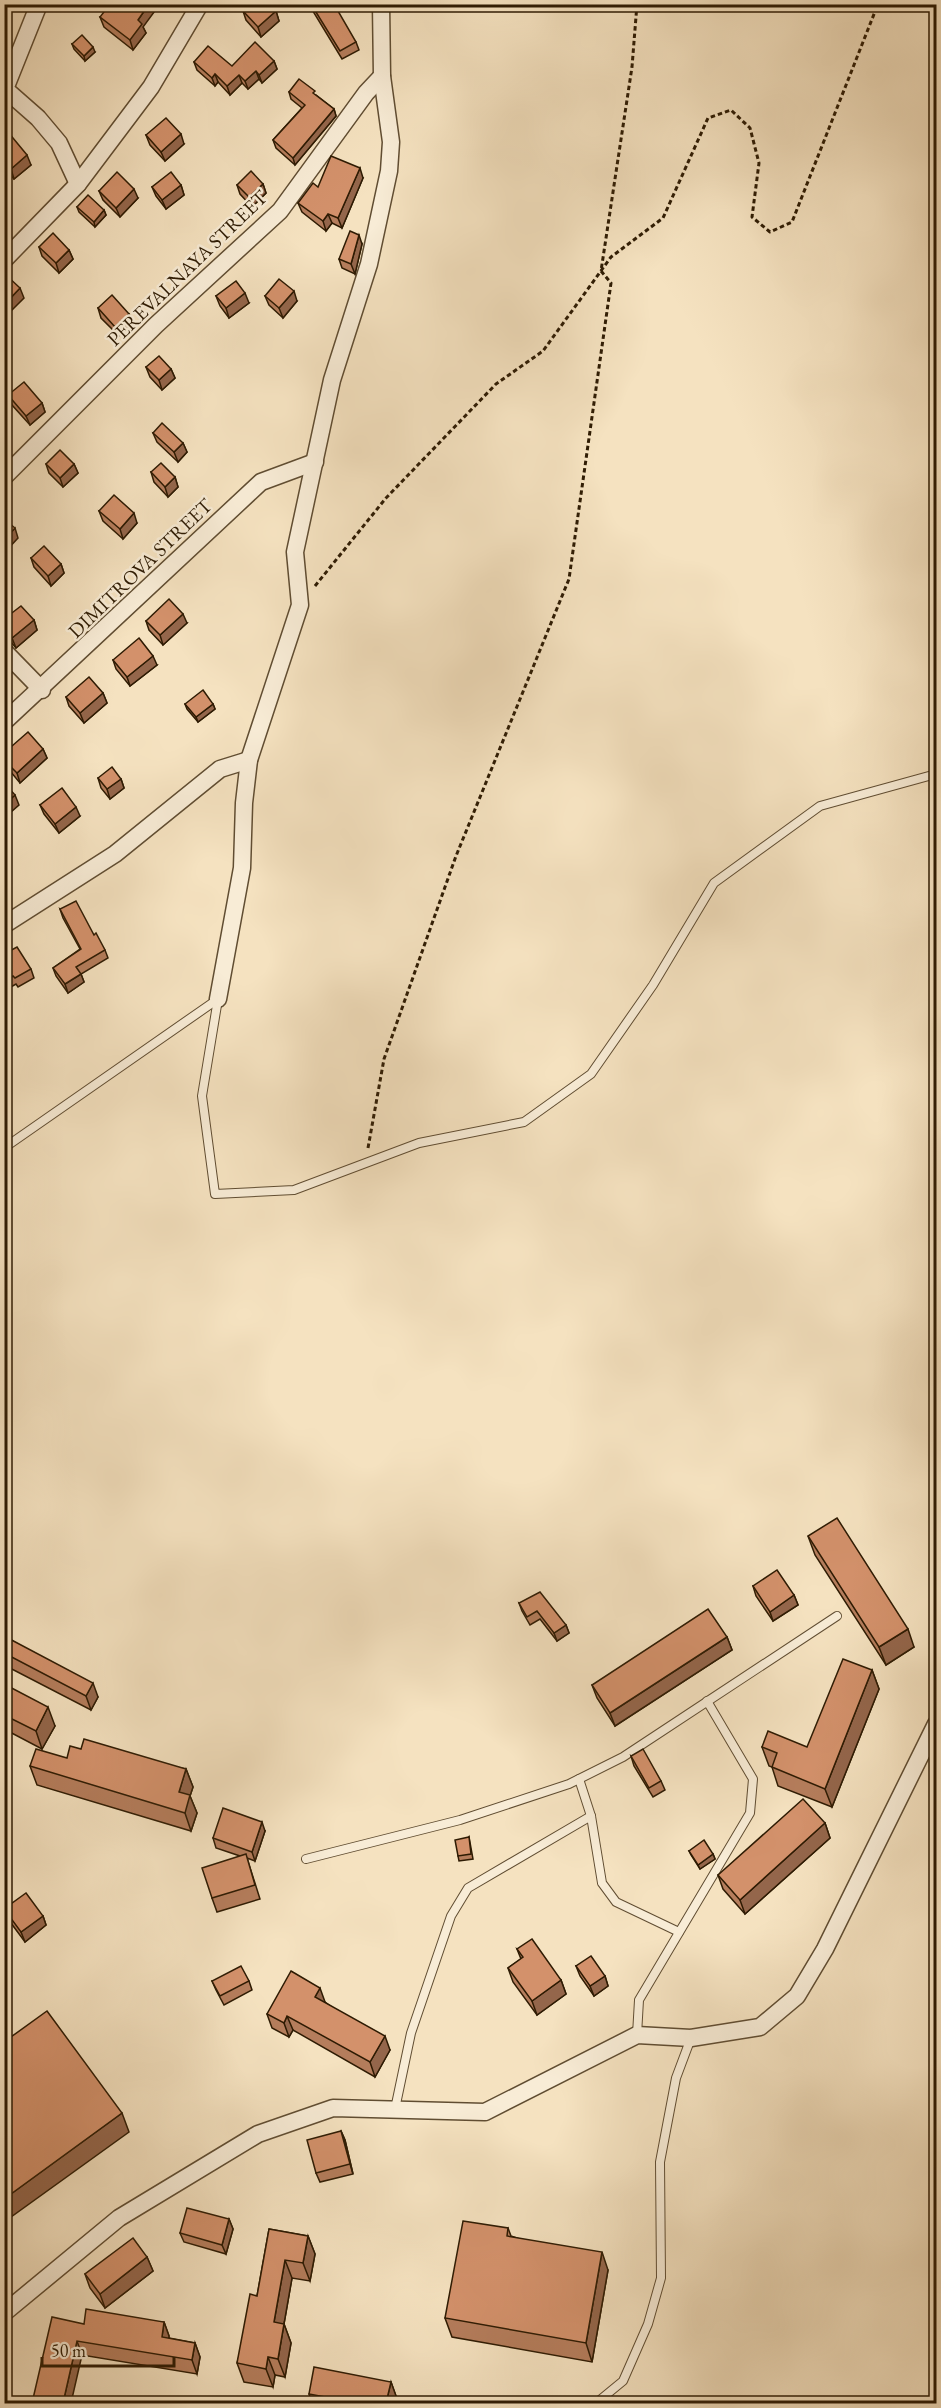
<svg xmlns="http://www.w3.org/2000/svg" width="941" height="2408" font-family="'EB Garamond',serif">
  <rect width="100%" height="100%" fill="#f5e2c0"/>
  <filter id="stains"><feTurbulence type="fractalNoise" baseFrequency=".00333" numOctaves="4"/><feColorMatrix values="0 0 0 0 .2 0 0 0 0 .09 0 0 0 0 .02 0 0 0 .5 -.17"/></filter>
  <radialGradient id="worn" r=".72"><stop offset=".6" stop-color="#630" stop-opacity="0"/><stop offset="1" stop-color="#630" stop-opacity=".3"/></radialGradient>
  <g fill="none" stroke-linecap="round" stroke-linejoin="round">
    <g stroke="#604d32" stroke-width="10">
      <g id="lane">
        <polyline points="218,999 202,1096 215,1194 294,1190 419,1143 524,1122 591,1074 653,985 714,883 820,806 936,774"/>
        <polyline points="4,1148 218,999"/>
        <polyline points="579,1779 591,1816 602,1883 616,1902 679,1932"/>
        <polyline points="306,1859 460,1820 569,1784 623,1757 837,1616"/>
        <polyline points="637,2035 639,2000 750,1813 753,1779 707,1701"/>
        <polyline points="395,2109 411,2033 451,1916 468,1888 591,1816"/>
        <polyline points="595,2404 623,2381 648,2324 661,2278 660,2162 676,2078 691,2038"/>
      </g>
    </g>
    <g stroke="#604d32" stroke-width="19">
      <g id="street">
        <polyline points="39,4 5,89 38,118 59,143 78,184"/>
        <polyline points="4,260 78,184 151,87 200,4"/>
        <polyline points="4,477 156,325 280,211 366,93 382,76"/>
        <polyline points="4,651 42,690"/>
        <polyline points="4,722 261,482 315,462"/>
        <polyline points="4,925 115,854 220,769 249,760"/>
        <polyline points="218,999 242,868 244,803 249,760 300,605 295,552 332,380 369,264 389,171 391,142 382,76 381,4"/>
        <polyline points="4,2313 119,2218 258,2134 333,2108 485,2112 637,2035 691,2038 760,2027 797,1996 825,1949 936,1724"/>
      </g>
    </g>
    <g stroke="#2e1b03" stroke-width="3" stroke-dasharray="4.5 3" stroke-linecap="butt">
      <polyline points="315,586 386,498 496,384 543,351 611,257 663,218 708,118 731,110 750,128 759,163 752,217 770,232 792,222 878,4"/>
      <polyline points="368,1148 384,1059 456,856 569,579 611,283 601,271 632,67 637,4"/>
    </g>
    <use href="#lane" stroke="#f8ecd6" stroke-width="8"/>
    <use href="#street" stroke="#f8ecd6" stroke-width="16"/>
  </g>
  <g fill="#b57d5c" stroke="#2e1b03" stroke-width="1.5">
    <polygon points="310,4 356,42 359,50 342,59 311,8"/>
    <polygon points="243,11 276,11 279,21 261,37 246,20"/>
    <polygon points="100,17 143,27 146,33 133,50 104,27"/>
    <polygon points="72,44 95,52 85,61 74,49"/>
    <polygon points="274,61 277,69 262,83 259,79 248,89 242,83 230,95 218,82 215,86 197,70 194,62 232,66"/>
    <polygon points="289,92 316,95 334,109 336,116 295,165 276,148 273,140 302,108 291,99"/>
    <polygon points="4,135 31,165 14,179 4,168"/>
    <polygon points="146,135 184,144 165,161 150,145"/>
    <polygon points="363,178 342,228 332,223 326,231 302,212 298,203 318,187"/>
    <polygon points="263,184 266,193 252,207 240,194 237,185"/>
    <polygon points="181,185 184,195 166,209 156,196 152,187"/>
    <polygon points="99,191 138,198 120,217 103,200"/>
    <polygon points="77,207 104,210 106,215 95,227 79,212"/>
    <polygon points="362,244 355,274 342,268 339,259"/>
    <polygon points="39,247 69,250 73,259 59,273 42,256"/>
    <polygon points="216,296 249,303 229,318 220,306"/>
    <polygon points="265,296 297,301 283,318 269,305"/>
    <polygon points="98,308 129,314 133,323 119,336 101,318"/>
    <polygon points="146,367 171,369 175,378 162,390 150,377"/>
    <polygon points="8,395 42,403 45,412 30,425 12,405"/>
    <polygon points="153,433 183,443 187,452 178,462 157,442"/>
    <polygon points="46,464 74,464 78,473 63,487 49,473"/>
    <polygon points="151,472 175,477 178,487 168,497 154,482"/>
    <polygon points="99,511 137,523 123,539 103,521"/>
    <polygon points="31,558 61,564 64,573 51,586 34,567"/>
    <polygon points="4,619 34,620 37,630 16,648 4,634"/>
    <polygon points="146,621 187,623 163,645 149,630"/>
    <polygon points="113,660 157,665 130,686 116,669"/>
    <polygon points="103,693 107,703 84,723 69,706 66,697"/>
    <polygon points="185,704 213,704 215,709 198,722 187,709"/>
    <polygon points="43,749 47,758 20,783 5,765 4,753"/>
    <polygon points="98,778 121,779 124,788 110,799 101,788"/>
    <polygon points="40,805 80,816 59,833 44,814"/>
    <polygon points="60,909 94,935 105,950 108,958 81,974 84,982 68,993 56,976 53,968 80,949 63,918"/>
    <polygon points="4,954 31,969 34,978 18,987 16,984 4,991"/>
    <polygon points="808,1536 914,1647 886,1665 815,1555"/>
    <polygon points="753,1586 794,1595 798,1605 773,1621 756,1596"/>
    <polygon points="519,1603 566,1625 569,1633 557,1641 540,1619 530,1625 522,1611"/>
    <polygon points="4,1625 9,1637 8,1638 98,1697 91,1710 4,1665"/>
    <polygon points="727,1637 732,1650 615,1726 597,1698 592,1685"/>
    <polygon points="872,1670 879,1689 832,1807 778,1786 772,1767 769,1766 762,1747 807,1747"/>
    <polygon points="4,1684 55,1726 42,1749 4,1729"/>
    <polygon points="81,1749 186,1769 193,1787 190,1796 197,1813 191,1831 37,1785 30,1766 67,1758"/>
    <polygon points="631,1756 661,1781 665,1790 653,1797 634,1766"/>
    <polygon points="936,1760 936,1780 932,1768"/>
    <polygon points="825,1823 830,1838 745,1914 723,1889 718,1875"/>
    <polygon points="265,1831 255,1861 247,1858 260,1899 217,1912 212,1898 240,1856 216,1848 213,1838"/>
    <polygon points="469,1837 473,1859 459,1861 458,1856"/>
    <polygon points="689,1851 713,1854 715,1859 700,1869 691,1855"/>
    <polygon points="4,1910 43,1916 46,1925 25,1942 8,1919"/>
    <polygon points="517,1949 561,1980 566,1994 537,2015 513,1982 508,1968 521,1959"/>
    <polygon points="576,1966 605,1976 608,1986 594,1996 580,1976"/>
    <polygon points="212,1981 249,1981 252,1990 224,2005 216,1990"/>
    <polygon points="325,2002 390,2050 375,2077 293,2030 289,2037 272,2028 267,2014"/>
    <polygon points="341,2131 345,2140 353,2174 320,2182 316,2173"/>
    <polygon points="229,2219 233,2229 226,2254 184,2242 180,2233"/>
    <polygon points="508,2228 511,2236 608,2270 592,2362 452,2337 445,2318"/>
    <polygon points="269,2229 308,2236 315,2254 310,2281 292,2278 284,2324 291,2343 285,2377 275,2375 273,2387 244,2382 237,2363 257,2296"/>
    <polygon points="147,2257 153,2271 105,2308 90,2288 85,2274"/>
    <polygon points="164,2322 169,2336 169,2338 195,2343 200,2357 197,2374 82,2355 32,2403 84,2324"/>
    <polygon points="391,2382 396,2396 394,2403 312,2403 309,2394"/>
  </g>
  <g fill="#94664b" stroke="#2e1b03" stroke-width="1.5">
    <polygon points="149,4 160,4 143,27 146,33 133,50 130,40 138,20"/>
    <polygon points="276,11 279,21 261,37 258,27"/>
    <polygon points="93,47 95,52 85,61 84,56"/>
    <polygon points="274,61 277,69 262,83 259,75"/>
    <polygon points="256,71 259,79 248,89 245,81"/>
    <polygon points="215,74 218,82 215,86 212,78"/>
    <polygon points="239,75 242,83 230,95 227,86"/>
    <polygon points="334,109 336,116 295,165 293,158"/>
    <polygon points="181,134 184,144 165,161 161,152"/>
    <polygon points="27,155 31,165 14,179 11,169"/>
    <polygon points="360,168 363,178 342,228 338,218"/>
    <polygon points="263,184 266,193 252,207 249,197"/>
    <polygon points="181,185 184,195 166,209 162,200"/>
    <polygon points="134,189 138,198 120,217 116,208"/>
    <polygon points="104,210 106,215 95,227 94,222"/>
    <polygon points="328,214 332,223 326,231 323,221"/>
    <polygon points="359,235 362,244 355,274 351,264"/>
    <polygon points="69,250 73,259 59,273 56,263"/>
    <polygon points="20,288 24,298 7,315 4,308 4,305"/>
    <polygon points="294,291 297,301 283,318 279,308"/>
    <polygon points="245,293 249,303 229,318 226,308"/>
    <polygon points="129,314 133,323 119,336 115,327"/>
    <polygon points="171,369 175,378 162,390 159,380"/>
    <polygon points="42,403 45,412 30,425 26,416"/>
    <polygon points="183,443 187,452 178,462 174,452"/>
    <polygon points="74,464 78,473 63,487 60,478"/>
    <polygon points="175,477 178,487 168,497 165,487"/>
    <polygon points="134,513 137,523 123,539 120,529"/>
    <polygon points="15,528 18,538 4,553 4,540"/>
    <polygon points="61,564 64,573 51,586 48,576"/>
    <polygon points="183,614 187,623 163,645 160,635"/>
    <polygon points="34,620 37,630 16,648 12,638"/>
    <polygon points="153,656 157,665 130,686 127,677"/>
    <polygon points="103,693 107,703 84,723 80,713"/>
    <polygon points="213,704 215,709 198,722 196,717"/>
    <polygon points="43,749 47,758 20,783 17,773"/>
    <polygon points="121,779 124,788 110,799 107,789"/>
    <polygon points="15,795 19,805 4,818 4,805"/>
    <polygon points="76,807 80,816 59,833 55,824"/>
    <polygon points="6,845 9,853 4,857 4,846"/>
    <polygon points="81,974 84,982 68,993 65,984"/>
    <polygon points="794,1595 798,1605 773,1621 770,1612"/>
    <polygon points="4,1625 9,1637 4,1645"/>
    <polygon points="566,1625 569,1633 557,1641 554,1633"/>
    <polygon points="908,1629 914,1647 886,1665 879,1647"/>
    <polygon points="727,1637 732,1650 615,1726 610,1713"/>
    <polygon points="872,1670 879,1689 832,1807 825,1789"/>
    <polygon points="93,1683 98,1697 91,1710 86,1696"/>
    <polygon points="48,1707 55,1726 42,1749 36,1731"/>
    <polygon points="186,1769 193,1787 190,1796 197,1813 191,1831 185,1813 179,1792"/>
    <polygon points="262,1822 265,1831 255,1861 252,1852"/>
    <polygon points="825,1823 830,1838 745,1914 740,1900"/>
    <polygon points="713,1854 715,1859 700,1869 698,1865"/>
    <polygon points="43,1916 46,1925 25,1942 21,1932"/>
    <polygon points="605,1976 608,1986 594,1996 590,1986"/>
    <polygon points="561,1980 566,1994 537,2015 532,2001"/>
    <polygon points="320,1988 325,2002 320,2011 315,1997"/>
    <polygon points="287,2016 293,2030 289,2037 284,2023"/>
    <polygon points="385,2036 390,2050 375,2077 370,2062"/>
    <polygon points="122,2113 129,2132 4,2222 4,2199"/>
    <polygon points="341,2131 345,2140 353,2174 350,2164"/>
    <polygon points="229,2219 233,2229 226,2254 222,2245"/>
    <polygon points="308,2236 315,2254 310,2281 303,2263"/>
    <polygon points="602,2252 608,2270 592,2362 586,2343"/>
    <polygon points="147,2257 153,2271 105,2308 100,2294"/>
    <polygon points="285,2260 292,2278 281,2341 274,2322"/>
    <polygon points="164,2322 169,2336 167,2351 162,2337"/>
    <polygon points="284,2324 291,2343 285,2377 278,2359"/>
    <polygon points="77,2341 82,2355 71,2403 63,2403"/>
    <polygon points="195,2343 200,2357 197,2374 192,2360"/>
    <polygon points="268,2357 275,2375 273,2387 266,2369"/>
    <polygon points="391,2382 396,2396 394,2403 386,2403"/>
  </g>
  <g fill="#d3916b" stroke="#2e1b03" stroke-width="1.5">
    <polygon points="110,4 149,4 138,20 142,24 130,40 100,17"/>
    <polygon points="250,4 270,4 276,11 258,27 243,11"/>
    <polygon points="311,4 334,4 356,42 340,51"/>
    <polygon points="82,35 93,47 84,56 72,44"/>
    <polygon points="255,42 274,61 259,75 256,71 245,81 239,75 227,86 215,74 212,78 194,62 208,46 232,66"/>
    <polygon points="299,79 315,91 313,93 334,109 293,158 273,140 305,105 289,92"/>
    <polygon points="166,118 181,134 161,152 146,135"/>
    <polygon points="8,132 27,155 11,169 4,162 4,135"/>
    <polygon points="331,156 360,168 338,218 328,214 323,221 298,203 313,183 318,187"/>
    <polygon points="251,171 263,184 249,197 237,185"/>
    <polygon points="117,172 134,189 116,208 99,191"/>
    <polygon points="171,172 181,185 162,200 152,187"/>
    <polygon points="88,195 104,210 94,222 77,207"/>
    <polygon points="350,231 359,235 351,264 339,259"/>
    <polygon points="53,233 69,250 56,263 39,247"/>
    <polygon points="6,275 20,288 4,305 4,277"/>
    <polygon points="279,279 294,291 279,308 265,296"/>
    <polygon points="236,281 245,293 226,308 216,296"/>
    <polygon points="112,295 129,314 115,327 98,308"/>
    <polygon points="159,356 171,369 159,380 146,367"/>
    <polygon points="24,382 42,403 26,416 8,395"/>
    <polygon points="162,423 183,443 174,452 153,433"/>
    <polygon points="60,450 74,464 60,478 46,464"/>
    <polygon points="161,463 175,477 165,487 151,472"/>
    <polygon points="114,495 134,513 120,529 99,511"/>
    <polygon points="4,519 15,528 4,540"/>
    <polygon points="44,546 61,564 48,576 31,558"/>
    <polygon points="169,599 183,614 160,635 146,621"/>
    <polygon points="21,606 34,620 12,638 4,629 4,619"/>
    <polygon points="139,638 153,656 127,677 113,660"/>
    <polygon points="89,677 103,693 80,713 66,697"/>
    <polygon points="203,690 213,704 196,717 185,704"/>
    <polygon points="28,732 43,749 17,773 4,760 4,753"/>
    <polygon points="112,767 121,779 107,789 98,778"/>
    <polygon points="4,783 15,795 4,805"/>
    <polygon points="62,788 76,807 55,824 40,805"/>
    <polygon points="76,901 94,935 96,933 105,950 76,967 81,974 65,984 53,968 81,949 60,909"/>
    <polygon points="17,947 31,969 15,978 13,976 4,981 4,963 5,963 4,954"/>
    <polygon points="837,1518 908,1629 879,1647 808,1536"/>
    <polygon points="777,1570 794,1595 770,1612 753,1586"/>
    <polygon points="540,1592 566,1625 554,1633 537,1611 527,1617 519,1603"/>
    <polygon points="708,1609 727,1637 610,1713 592,1685"/>
    <polygon points="4,1636 93,1683 86,1696 4,1653"/>
    <polygon points="843,1659 872,1670 825,1789 772,1767 777,1753 762,1747 768,1731 807,1747"/>
    <polygon points="4,1684 48,1707 36,1731 4,1715"/>
    <polygon points="84,1739 186,1769 179,1792 190,1795 185,1813 30,1766 36,1749 67,1758 70,1746 81,1749"/>
    <polygon points="643,1749 661,1781 649,1788 631,1756"/>
    <polygon points="936,1760 936,1770 932,1768"/>
    <polygon points="803,1799 825,1823 740,1900 718,1875"/>
    <polygon points="223,1808 262,1822 252,1852 213,1838"/>
    <polygon points="469,1837 471,1854 458,1856 455,1840"/>
    <polygon points="704,1840 713,1854 698,1865 689,1851"/>
    <polygon points="246,1854 255,1885 212,1898 202,1868"/>
    <polygon points="26,1893 43,1916 21,1932 4,1909"/>
    <polygon points="532,1939 561,1980 532,2001 508,1968 523,1957 517,1949"/>
    <polygon points="591,1956 605,1976 590,1986 576,1966"/>
    <polygon points="241,1966 249,1981 220,1996 212,1981"/>
    <polygon points="291,1971 320,1988 315,1997 385,2036 370,2062 287,2016 284,2023 267,2014"/>
    <polygon points="47,2011 122,2113 4,2199 4,2042"/>
    <polygon points="341,2131 350,2164 316,2173 307,2140"/>
    <polygon points="187,2208 229,2219 222,2245 180,2233"/>
    <polygon points="463,2221 508,2228 507,2236 602,2252 586,2343 445,2318"/>
    <polygon points="269,2229 308,2236 303,2263 285,2260 274,2322 284,2324 278,2359 268,2357 266,2369 237,2363 250,2294 257,2296"/>
    <polygon points="133,2238 147,2257 100,2294 85,2274"/>
    <polygon points="86,2309 164,2322 162,2337 195,2343 192,2360 77,2341 63,2403 32,2403 52,2317 84,2324"/>
    <polygon points="314,2367 391,2382 386,2403 357,2403 309,2394"/>
  </g>
  <g text-anchor="middle" dominant-baseline="central" stroke-width="5" stroke-linejoin="round" paint-order="stroke">
    <g font-size="20" fill="#2e1b03" stroke="#f8ecd6">
      <text transform="translate(187 268) rotate(-44)">PEREVALNAYA STREET</text>
      <text transform="translate(140 568) rotate(-44)">DIMITROVA STREET</text>
    </g>
  </g>
  <rect width="941" height="2408" fill="none" stroke="#f5e2c0" stroke-width="24"/>
  <rect x="6" y="6" width="929" height="2396" fill="none" stroke="#2e1b03" stroke-width="3"/>
  <rect x="12" y="12" width="917" height="2384" fill="none" stroke="#2e1b03" stroke-width="1.5"/>
  <path d="M42 2357v9h132v-9" fill="none" stroke="#2e1b03" stroke-width="3"/>
  <text x="51" y="2357" font-size="18" fill="#2e1b03" stroke="#f8ecd6" stroke-width="4.5" paint-order="stroke">50 m</text>
  <rect width="100%" height="100%" filter="url(#stains)"/>
  <rect width="100%" height="100%" fill="url(#worn)"/>
</svg>
